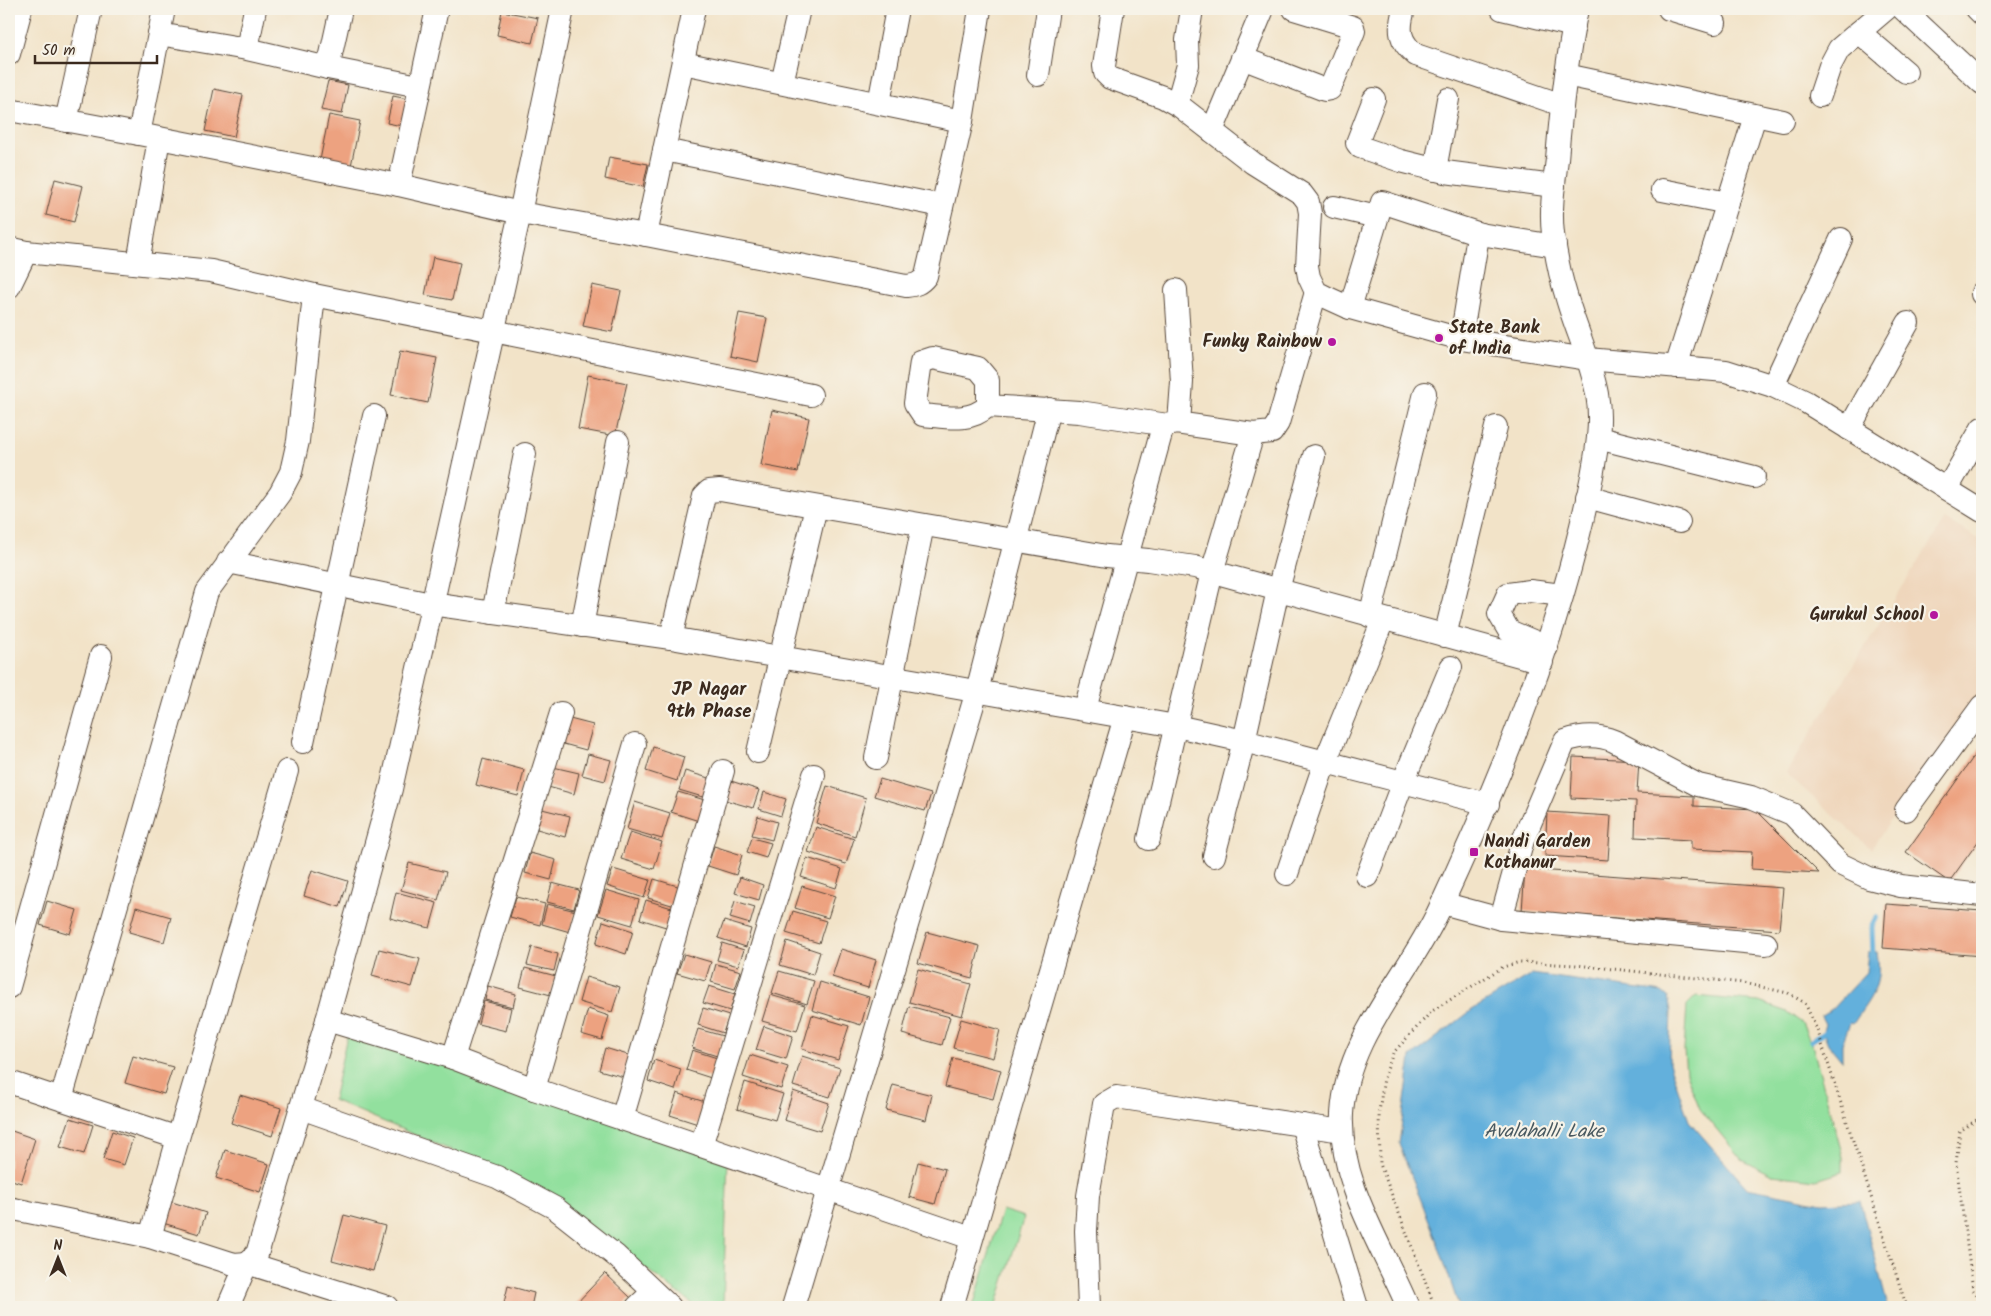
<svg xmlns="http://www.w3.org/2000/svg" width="1991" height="1316" font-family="Kalam,sans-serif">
  <rect width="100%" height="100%" fill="#f7f3e8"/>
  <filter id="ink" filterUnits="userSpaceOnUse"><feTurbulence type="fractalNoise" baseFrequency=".02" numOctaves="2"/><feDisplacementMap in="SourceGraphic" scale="10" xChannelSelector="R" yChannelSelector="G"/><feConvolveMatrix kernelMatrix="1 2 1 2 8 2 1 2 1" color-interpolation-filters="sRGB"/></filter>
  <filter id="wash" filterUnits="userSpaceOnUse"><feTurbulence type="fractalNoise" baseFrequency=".0096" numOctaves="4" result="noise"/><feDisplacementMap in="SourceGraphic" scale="20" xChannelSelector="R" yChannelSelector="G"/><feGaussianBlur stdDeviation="1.12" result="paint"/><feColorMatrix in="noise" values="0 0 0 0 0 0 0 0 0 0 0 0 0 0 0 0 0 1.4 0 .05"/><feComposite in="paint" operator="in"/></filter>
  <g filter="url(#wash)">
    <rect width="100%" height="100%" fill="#f2e3c8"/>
    <polygon fill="#efd6bb" points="1945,519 1982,541 1982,689 1871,849 1786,773"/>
    <g fill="#92e09e" stroke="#66855e">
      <polygon points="1696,996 1759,1002 1787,1012 1802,1023 1813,1048 1843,1157 1843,1172 1816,1180 1772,1175 1742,1160 1700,1109 1686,1073 1684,1050 1687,1005"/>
      <polygon points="350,1022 728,1157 723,1307 697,1307 537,1187 333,1100"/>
      <polygon points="1002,1210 1024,1217 996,1307 973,1307"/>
    </g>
    <g fill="#63b0dc" stroke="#4f6d7d">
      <path d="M1868 952H1877C1883 987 1871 996 1853 1024L1850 1023 1842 1044V1061L1828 1044 1823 1031 1825 1024 1821 1016 1832 1009 1866 972Z"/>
      <polygon points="1532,974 1662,992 1668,997 1671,1011 1669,1063 1689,1121 1747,1188 1822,1203 1860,1201 1888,1307 1459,1307 1438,1244 1399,1144 1411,1057 1472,1010"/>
    </g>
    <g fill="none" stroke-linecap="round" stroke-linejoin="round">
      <g stroke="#63b0dc" stroke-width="5">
        <polyline points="1873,957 1872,927 1877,917"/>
        <polyline points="1811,1041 1828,1030"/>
      </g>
    </g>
    <g id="blocks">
      <g fill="#eda280">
        <polygon points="502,11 538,18 532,43 497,35"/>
        <polygon points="328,81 348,85 342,114 321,110"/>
        <polygon points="214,89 243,95 234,137 205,131"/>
        <polygon points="393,96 413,100 407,127 387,123"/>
        <polygon points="329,115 360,121 351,166 320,160"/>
        <polygon points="609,157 648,164 643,187 605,179"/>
        <polygon points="55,179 83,186 74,222 46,215"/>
        <polygon points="433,257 460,263 452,300 425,295"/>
        <polygon points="592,285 621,291 612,332 583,326"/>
        <polygon points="739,313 767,318 758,362 730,356"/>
        <polygon points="400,351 437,358 428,403 391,395"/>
        <polygon points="588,375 627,383 615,436 578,429"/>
        <polygon points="772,410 809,418 798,472 761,465"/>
        <polygon points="566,718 593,725 586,750 560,743"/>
        <polygon points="1982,745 1982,836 1949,882 1906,852"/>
        <polygon points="653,747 684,757 677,781 646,771"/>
        <polygon points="588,754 611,760 605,781 582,775"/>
        <polygon points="1573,757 1639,760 1637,793 1694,796 1694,806 1755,809 1819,873 1751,869 1752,852 1691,849 1691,840 1635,837 1636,801 1571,798"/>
        <polygon points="483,759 524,770 518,796 476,785"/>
        <polygon points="553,767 579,773 574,794 548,787"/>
        <polygon points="685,771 712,779 706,798 679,790"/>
        <polygon points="880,779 931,794 925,811 874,796"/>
        <polygon points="731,781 759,790 753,808 725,800"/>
        <polygon points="827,786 866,798 855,836 816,823"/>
        <polygon points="678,792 708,801 702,822 671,812"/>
        <polygon points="764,792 786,799 781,816 759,809"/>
        <polygon points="635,802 670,813 662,839 627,829"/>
        <polygon points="542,809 570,816 565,837 537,829"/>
        <polygon points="1547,812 1611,816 1608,860 1545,856"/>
        <polygon points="758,816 777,822 772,840 752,835"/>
        <polygon points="816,827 854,839 846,864 808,852"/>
        <polygon points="630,832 662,842 654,869 621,859"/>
        <polygon points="752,838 771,843 766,858 747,852"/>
        <polygon points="714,846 742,855 736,875 708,866"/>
        <polygon points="530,853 556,860 551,880 525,873"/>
        <polygon points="807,858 842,869 836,888 801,877"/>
        <polygon points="409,863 446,872 438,900 401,890"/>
        <polygon points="613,869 650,880 644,898 607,886"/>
        <polygon points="1525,869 1783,888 1779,930 1522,911"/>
        <polygon points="312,870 348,881 340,907 304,896"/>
        <polygon points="740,877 763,885 759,900 735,893"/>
        <polygon points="654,879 681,887 675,906 648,898"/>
        <polygon points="552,883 579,890 574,909 547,902"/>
        <polygon points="802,886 835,896 828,918 795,908"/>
        <polygon points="606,890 639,900 632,925 598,915"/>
        <polygon points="396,892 437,903 430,928 390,918"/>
        <polygon points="516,897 545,904 540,925 510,917"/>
        <polygon points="646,900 675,909 669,928 640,919"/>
        <polygon points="47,901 77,910 70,934 40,925"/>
        <polygon points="735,901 755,907 750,924 730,918"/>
        <polygon points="547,904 576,911 570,932 542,924"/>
        <polygon points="1886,904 1982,911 1982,956 1883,948"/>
        <polygon points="136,907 171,917 164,942 129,932"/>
        <polygon points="793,911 826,921 819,943 786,933"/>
        <polygon points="603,921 633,931 626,954 596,944"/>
        <polygon points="724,921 751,929 746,947 718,938"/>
        <polygon points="927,932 980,946 972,978 918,963"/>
        <polygon points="787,941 820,952 813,975 780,965"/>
        <polygon points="722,943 744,950 738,966 717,960"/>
        <polygon points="532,947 558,954 554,971 527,965"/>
        <polygon points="379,949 420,959 412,987 372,976"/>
        <polygon points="841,949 876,960 868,988 832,977"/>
        <polygon points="684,954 711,962 705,981 677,973"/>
        <polygon points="716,964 741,971 735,989 711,982"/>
        <polygon points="525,968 556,976 551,995 520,987"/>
        <polygon points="918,969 971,984 962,1016 909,1002"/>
        <polygon points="779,971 814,981 807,1004 772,993"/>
        <polygon points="586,977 620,987 612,1012 579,1002"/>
        <polygon points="820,982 869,997 861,1025 812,1010"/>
        <polygon points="488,986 516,994 513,1007 485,1000"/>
        <polygon points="709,986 735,994 730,1011 703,1003"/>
        <polygon points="770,995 805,1005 797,1031 762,1021"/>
        <polygon points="484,1001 511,1008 506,1031 478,1024"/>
        <polygon points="909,1006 950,1017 942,1045 902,1034"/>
        <polygon points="703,1008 729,1016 723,1033 698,1025"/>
        <polygon points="588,1009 609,1016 602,1040 581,1034"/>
        <polygon points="812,1015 849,1026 838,1060 802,1049"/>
        <polygon points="961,1019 1000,1030 993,1058 953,1048"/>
        <polygon points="764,1026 793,1036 786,1059 756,1050"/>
        <polygon points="698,1029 723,1036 717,1056 692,1048"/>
        <polygon points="605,1048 631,1056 624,1077 599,1070"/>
        <polygon points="692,1050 717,1058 711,1078 686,1070"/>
        <polygon points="750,1055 788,1067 781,1089 743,1077"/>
        <polygon points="133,1056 173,1067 164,1094 125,1083"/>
        <polygon points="802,1056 840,1068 830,1097 793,1086"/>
        <polygon points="953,1058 1001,1070 993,1099 945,1087"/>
        <polygon points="654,1060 681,1069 675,1090 648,1081"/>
        <polygon points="745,1082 783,1094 775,1120 737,1109"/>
        <polygon points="893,1085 932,1095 926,1120 886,1110"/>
        <polygon points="793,1091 829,1103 820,1131 784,1120"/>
        <polygon points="677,1093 705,1102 698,1124 670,1115"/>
        <polygon points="240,1095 281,1108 272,1136 231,1123"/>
        <polygon points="70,1118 93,1125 84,1154 60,1147"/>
        <polygon points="9,1130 35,1139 21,1183 9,1179"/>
        <polygon points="112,1131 133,1138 124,1165 103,1159"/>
        <polygon points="225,1150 269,1164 260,1192 216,1178"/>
        <polygon points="918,1162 945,1169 935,1204 909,1197"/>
        <polygon points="169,1201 206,1213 199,1234 163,1223"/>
        <polygon points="344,1215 385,1226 373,1271 332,1260"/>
        <polygon points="605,1273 631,1298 622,1307 573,1307"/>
        <polygon points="508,1286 534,1293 531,1307 503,1307"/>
      </g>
    </g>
  </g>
  <g filter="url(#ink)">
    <use href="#blocks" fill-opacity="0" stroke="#564638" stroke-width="1"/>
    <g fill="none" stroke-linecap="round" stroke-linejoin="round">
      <g stroke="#564638" stroke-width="24">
        <g id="minor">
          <polyline points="255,9 247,49 328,68"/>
          <polyline points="341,9 328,68 419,86"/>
          <polyline points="1113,9 1104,66 1105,73 1110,78 1163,97 1181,107 1253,163 1302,194 1308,202 1310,213 1307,266 1309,277 1316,292 1328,298 1350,308 1461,339 1587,359 1726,371 1773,386 1806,402 1982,511"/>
          <path d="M1404 9C1398 30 1399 41 1416 55L1562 105"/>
          <polyline points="1502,9 1574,26"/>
          <polyline points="1669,9 1715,23"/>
          <polyline points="1903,9 1982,83"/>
          <polyline points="1977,9 1982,14"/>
          <polyline points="1859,32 1906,72"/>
          <polyline points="159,34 247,49"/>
          <polyline points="9,54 21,9"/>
          <polyline points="1242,58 1325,90 1330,89 1354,31 1353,27 1294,9"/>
          <polyline points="683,63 962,121"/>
          <polyline points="1038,75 1048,9"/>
          <polyline points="1566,75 1783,121"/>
          <polyline points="782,83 799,9"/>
          <polyline points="1820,96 1830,66 1839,49 1886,9"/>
          <polyline points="1374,99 1357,143 1360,147 1401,161 1445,172 1554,186"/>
          <polyline points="879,103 897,9"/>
          <polyline points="1177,104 1188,65 1187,40 1192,9"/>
          <polyline points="9,110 139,134"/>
          <polyline points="66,121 91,9"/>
          <polyline points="1212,131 1263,9"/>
          <polyline points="159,138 139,134 164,9"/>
          <polyline points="664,150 942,206"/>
          <polyline points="1435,170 1448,99"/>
          <polyline points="399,185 437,9"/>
          <polyline points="1662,190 1728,203"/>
          <polyline points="1334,207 1377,217"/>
          <polyline points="646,235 694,9"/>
          <polyline points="9,248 26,252 9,287"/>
          <polyline points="26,252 211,271 314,295 811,395"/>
          <path d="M138 263 159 138 399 185 520 213 646 235 906 286C915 285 920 284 926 276L962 121 980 9"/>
          <polyline points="1176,290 1182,382 1179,423"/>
          <polyline points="1982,294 1982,293"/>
          <polyline points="1350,308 1382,202 1480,234"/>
          <polyline points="1461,339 1478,236 1480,234 1555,246"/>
          <polyline points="1676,367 1755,116"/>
          <polyline points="1773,386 1841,239"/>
          <path d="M988 406V380L978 368 933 358 921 362 915 403 923 415C947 417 969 423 988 406L1079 412 1168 425"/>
          <polyline points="1849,429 1908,323"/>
          <polyline points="1598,438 1754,477"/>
          <polyline points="1947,489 1982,428"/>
          <polyline points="1587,497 1679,522"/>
          <polyline points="228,562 431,604 671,638 1176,726 1244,741 1488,804"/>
          <polyline points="493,613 525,454"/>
          <polyline points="1370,616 1425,393"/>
          <polyline points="582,626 618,442"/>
          <polyline points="1445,636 1496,427"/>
          <polyline points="671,638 704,496 709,491 720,490 1107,556 1148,560 1195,567 1542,662"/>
          <polyline points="1547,647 1509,631 1499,614 1508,594 1530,591 1562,595"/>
          <polyline points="1085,709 1162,430 1168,425 1176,423 1253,434 1272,432 1278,423 1316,292"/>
          <polyline points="303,742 374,416"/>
          <polyline points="758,752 816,507"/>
          <polyline points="876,758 923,525"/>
          <polyline points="1906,810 1982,706"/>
          <polyline points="1149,839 1212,572 1253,434"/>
          <polyline points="1214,856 1244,741 1278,590 1314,456"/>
          <polyline points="1287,874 1325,762 1383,620"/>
          <polyline points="1367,876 1403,782 1451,667"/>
          <path d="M1442 903 1501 919 1523 840 1565 741C1582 735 1598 734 1614 741L1698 785 1751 797 1792 814 1840 864 1869 878 1901 886 1982 895"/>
          <polyline points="1501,919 1766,944"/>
          <polyline points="9,987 101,656"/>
          <polyline points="327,1020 453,1058 534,1089 971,1238"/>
          <polyline points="453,1058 561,713"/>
          <polyline points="9,1082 178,1138 150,1237"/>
          <polyline points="534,1089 635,744"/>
          <polyline points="61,1099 207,592 280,493 291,472 298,441 314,295"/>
          <polyline points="301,1108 497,1177 555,1208 616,1256 670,1307"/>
          <polyline points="622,1119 723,771"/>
          <polyline points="1302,1125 1357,1307"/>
          <polyline points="178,1138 287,771"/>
          <polyline points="701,1146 814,775"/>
          <polyline points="9,1208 150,1237 234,1264 247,1263 387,1307"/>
          <polyline points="228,1307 247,1263 257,1254 327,1020 391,789 520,213 563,9"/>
          <polyline points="637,1307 653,1292"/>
          <polyline points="793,1307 977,691 1049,409"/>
          <polyline points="952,1307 1125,717"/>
          <polyline points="1089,1307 1086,1231 1088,1196 1104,1104 1116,1097 1342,1131"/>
          <path d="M1408 1307C1382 1245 1339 1184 1342 1114 1346 1037 1408 977 1439 910 1504 771 1562 627 1592 476 1597 449 1602 421 1597 394 1591 360 1575 328 1566 295 1560 276 1556 255 1553 234 1550 209 1554 184 1557 159 1561 109 1567 58 1577 9"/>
        </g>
      </g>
      <g stroke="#564638" stroke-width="3" stroke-dasharray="1 4" stroke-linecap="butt">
        <polyline points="1982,1112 1978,1119 1960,1131 1956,1163 1973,1290 1982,1303"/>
        <polyline points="1435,1307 1380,1164 1379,1112 1384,1078 1393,1053 1432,1011 1503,967 1520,962 1576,965 1743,983 1788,993 1805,1003 1818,1032 1905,1302 1909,1307"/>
      </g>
      <use href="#minor" stroke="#fff" stroke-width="22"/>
    </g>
  </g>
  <g fill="#b5179e" stroke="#f7f3e8" stroke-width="2">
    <circle cx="1439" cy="338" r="5"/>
    <circle cx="1332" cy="342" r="5"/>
    <circle cx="1934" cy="615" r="5"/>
    <rect x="1469" y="847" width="10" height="10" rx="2.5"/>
  </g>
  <g text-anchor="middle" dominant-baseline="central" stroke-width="4.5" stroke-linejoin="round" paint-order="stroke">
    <g font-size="18" font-weight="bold" fill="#3b2a1e" stroke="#f7f3e8" text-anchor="start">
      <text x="1449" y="328">State Bank<tspan x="1449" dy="21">of India</tspan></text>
      <text x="1322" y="342" text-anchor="end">Funky Rainbow</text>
      <text x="1924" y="615" text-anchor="end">Gurukul School</text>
      <text x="1484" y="842">Nandi Garden<tspan x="1484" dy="21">Kothanur</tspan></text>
    </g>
    <g font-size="19" font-weight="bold" fill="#3b2a1e" stroke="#f7f3e8">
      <text x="709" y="690">JP Nagar<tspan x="709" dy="22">9th Phase</tspan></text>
    </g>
    <g font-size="19" font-style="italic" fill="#495960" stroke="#f7f3e8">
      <text x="1544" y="1132">Avalahalli Lake</text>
    </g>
  </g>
  <rect width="1991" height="1316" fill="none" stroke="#f7f3e8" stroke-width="30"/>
  <g transform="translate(58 1258)" stroke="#f7f3e8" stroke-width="4" paint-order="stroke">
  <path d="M0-4L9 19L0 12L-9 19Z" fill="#3b2a1e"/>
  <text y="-8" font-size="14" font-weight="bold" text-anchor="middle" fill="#3b2a1e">N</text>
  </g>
  <path d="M35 55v8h122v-8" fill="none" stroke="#3b2a1e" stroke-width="2.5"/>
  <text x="42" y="55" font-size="15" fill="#3b2a1e" stroke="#f7f3e8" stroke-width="4" paint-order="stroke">50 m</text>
</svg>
